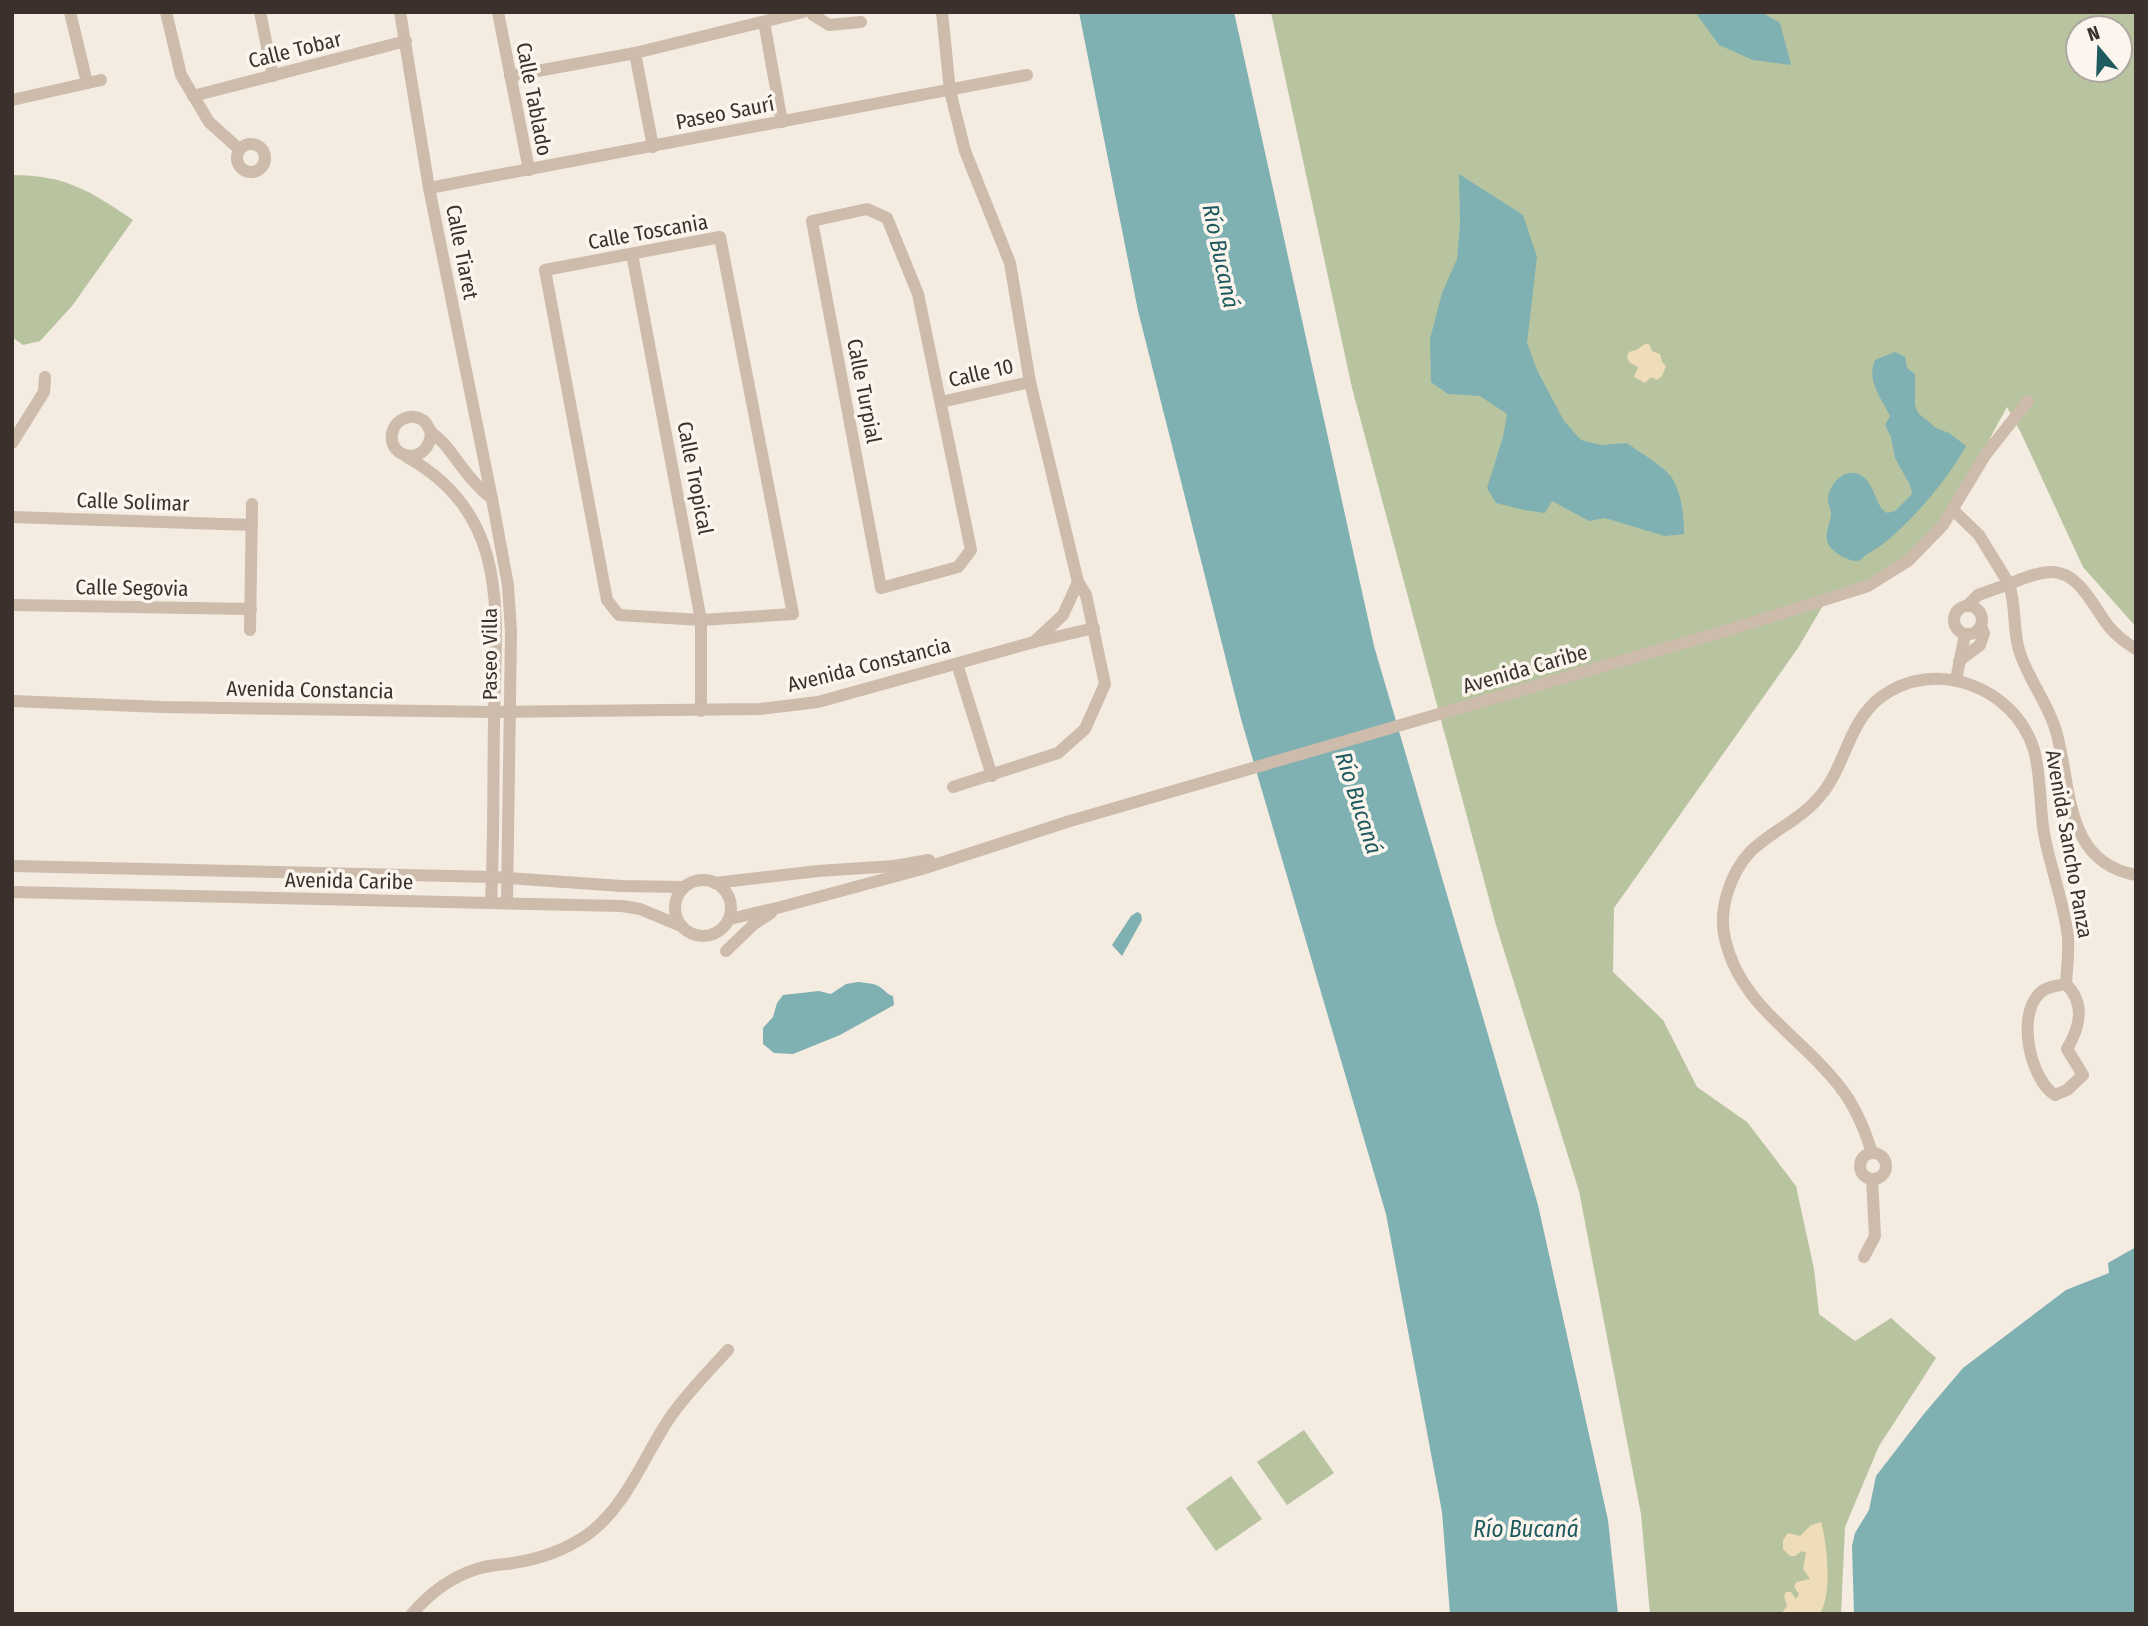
<svg xmlns="http://www.w3.org/2000/svg" width="2148" height="1626" font-family="'Fira Sans Condensed',sans-serif">
  <rect width="100%" height="100%" fill="#f4ebe1"/>
  <g fill="#b8c4a0" fill-rule="evenodd">
    <path d="M1271 12H2136V627L2083 567 2021 433 2007 407C1977 460 1951 526 1900 563 1879 578 1854 585 1831 592L1798 648 1614 908 1613 972 1663 1020 1697 1087 1747 1122 1796 1186 1814 1269 1819 1314 1855 1341 1891 1318 1936 1358 1879 1446 1845 1527 1841 1614H1650L1641 1514 1579 1191 1496 925 1352 388ZM2078 28H2120V70H2078Z"/>
    <path d="M12 175C66 175 90 191 133 220L72 306 40 341 23 345 12 337Z"/>
    <polygon points="1304,1430 1334,1473 1287,1505 1257,1462"/>
    <polygon points="1231,1476 1262,1519 1216,1551 1186,1508"/>
  </g>
  <g fill="#efdcb8">
    <polygon points="1645,344 1649,344 1652,351 1660,354 1662,362 1666,366 1662,376 1657,380 1651,377 1645,383 1634,377 1638,367 1629,362 1627,357 1629,352 1636,350"/>
    <path d="M1821 1522C1827 1542 1833 1598 1819 1614H1781L1787 1606 1784 1596 1786 1592H1791L1796 1599 1799 1594 1794 1587 1796 1582 1810 1579 1803 1569 1806 1553 1802 1551 1795 1556H1790L1783 1549V1540L1788 1533 1800 1536 1811 1525Z"/>
  </g>
  <g fill="#7fb0b2">
    <polygon points="1079,12 1234,12 1374,646 1538,1205 1608,1520 1618,1614 1450,1614 1442,1512 1386,1214 1241,719 1138,311"/>
    <polygon points="1695,12 1761,12 1780,23 1791,65 1753,60 1719,45"/>
    <path d="M1459 174 1523 215 1537 257 1527 343 1537 370 1564 421 1581 440 1601 445 1627 443C1641 454 1662 464 1672 478 1682 494 1684 516 1684 534L1665 536 1605 518 1589 521 1552 501 1545 513 1524 510 1496 503 1487 488 1503 437 1507 414 1480 396 1448 394 1431 382 1430 339 1442 293 1457 259 1460 223Z"/>
    <path d="M1895 352 1905 357 1907 368 1915 374V405L1918 413 1936 428 1949 433 1966 446C1948 479 1916 516 1888 540 1881 546 1873 550 1866 555 1862 558 1862 560 1857 561 1849 561 1838 555 1833 550 1821 538 1829 529 1831 515 1831 509 1828 505 1828 500 1828 487 1841 470 1855 473 1876 478 1873 505 1887 513L1895 511 1912 494 1910 485 1895 458 1891 437 1885 425 1890 416C1881 397 1866 381 1875 360Z"/>
    <polygon points="1137,912 1141,914 1142,920 1122,956 1112,945 1131,916"/>
    <path d="M858 982C865 983 875 983 880 987 886 991 886 994 893 996L894 1005 840 1035 793 1054 774 1053 763 1044V1028L773 1017 777 1003 783 995 819 991 831 994 846 984Z"/>
    <polygon points="2136,1247 2136,1614 1854,1614 1852,1546 1855,1533 1869,1510 1876,1476 1923,1415 1963,1368 2066,1290 2109,1273 2108,1263"/>
  </g>
  <g fill="none" stroke-linecap="round" stroke-linejoin="round">
    <g stroke="#cdbbac" stroke-width="12">
      <polyline points="70,12 87,83"/>
      <polyline points="166,12 181,75 209,122 239,149"/>
      <polyline points="260,12 273,76"/>
      <polyline points="400,12 429,188 492,499"/>
      <polyline points="498,12 529,170"/>
      <polyline points="812,12 813,15 829,25 861,22"/>
      <polyline points="942,12 950,91 965,151 1010,263 1030,382 1078,582 1086,595 1105,684 1085,729 1058,753 953,787"/>
      <polyline points="764,22 782,122"/>
      <polyline points="635,53 653,147"/>
      <polyline points="510,76 635,53 803,12"/>
      <polyline points="193,96 406,41"/>
      <polyline points="12,100 101,80"/>
      <circle cx="251" cy="158" r="14"/>
      <polyline points="429,188 1027,75"/>
      <polygon points="867,209 887,218 918,294 971,550 958,567 881,588 812,221"/>
      <polygon points="720,237 793,614 701,620 619,615 607,600 545,270"/>
      <polyline points="632,254 701,620 701,711"/>
      <polyline points="941,402 1030,382"/>
      <path d="M431 431C430 467 388 460 392 434 394 419 413 411 425 422 428 425 428 427 430 431 435 436 441 440 446 446 461 465 472 483 492 499L508 585 511 632 507 903"/>
      <polyline points="12,443 44,392 45,377"/>
      <path d="M407 457C514 517 495 618 494 722 493 782 494 842 491 903"/>
      <polyline points="1952,509 1979,535 2009,584 1978,595 1967,606"/>
      <polyline points="12,517 252,525"/>
      <polyline points="12,605 251,609"/>
      <circle cx="1968" cy="620" r="14"/>
      <polyline points="250,630 252,504"/>
      <polyline points="1034,642 1063,615 1078,582"/>
      <path d="M2136 649C2126 643 2117 636 2110 628 2095 610 2080 572 2052 572 2037 572 2022 579 2009 584 2017 608 2012 631 2020 653 2029 681 2048 703 2056 731 2072 785 2063 862 2136 875"/>
      <polyline points="1959,661 1980,645 1984,633 1981,627"/>
      <polyline points="957,664 992,776"/>
      <polyline points="1956,680 1965,634"/>
      <polyline points="12,701 162,707 494,712 760,709 818,702 1034,642 1094,628"/>
      <polyline points="12,866 493,877 621,886 684,887"/>
      <circle cx="703" cy="908" r="28"/>
      <polyline points="715,883 818,871 894,866 929,860"/>
      <polyline points="12,892 622,906 640,909 681,926"/>
      <polyline points="730,919 781,907 922,869 1070,821 1732,629 1868,586 1908,561 1943,525 1986,454 2028,401"/>
      <polyline points="726,951 754,924 771,913"/>
      <path d="M1872 1153C1865 1130 1855 1106 1840 1087 1801 1035 1741 1008 1725 939 1718 910 1730 873 1751 851 1773 830 1802 819 1821 795 1846 765 1848 722 1881 697 1935 657 2015 687 2034 750 2042 779 2039 810 2045 839 2052 872 2064 904 2068 937 2069 952 2067 969 2066 984 2057 986 2047 986 2040 993 2016 1015 2030 1079 2055 1095L2067 1090 2083 1075 2067 1049C2080 1027 2086 1004 2066 984"/>
      <circle cx="1873" cy="1166" r="13"/>
      <polyline points="1864,1257 1875,1236 1872,1179"/>
      <path d="M412 1614C429 1594 451 1577 477 1569 488 1565 501 1565 513 1563 540 1559 565 1550 587 1535 626 1507 643 1458 669 1419 686 1394 708 1372 728 1350"/>
    </g>
  </g>
  <g text-anchor="middle" dominant-baseline="central" stroke-width="7" stroke-linejoin="round" paint-order="stroke">
    <g font-size="21" fill="#3b302b" stroke="#fbf5ee">
      <text transform="translate(295 50) rotate(-14)">Calle Tobar</text>
      <text transform="translate(534 99) rotate(79)">Calle Tablado</text>
      <text transform="translate(725 113) rotate(-11)">Paseo Saurí</text>
      <text transform="translate(648 232) rotate(-10)">Calle Toscania</text>
      <text transform="translate(462 252) rotate(79)">Calle Tiaret</text>
      <text transform="translate(981 373) rotate(-13)">Calle 10</text>
      <text transform="translate(864 391) rotate(79)">Calle Turpial</text>
      <text transform="translate(695 478) rotate(79)">Calle Tropical</text>
      <text transform="translate(133 502) rotate(2)">Calle Solimar</text>
      <text transform="translate(132 588) rotate(1)">Calle Segovia</text>
      <text transform="translate(490 654) rotate(-90)">Paseo Villa</text>
      <text transform="translate(869 665) rotate(-14)">Avenida Constancia</text>
      <text transform="translate(1525 669) rotate(-16)">Avenida Caribe</text>
      <text transform="translate(310 690) rotate(1)">Avenida Constancia</text>
      <text transform="translate(2069 844) rotate(80)">Avenida Sancho Panza</text>
      <text transform="translate(349 881) rotate(1)">Avenida Caribe</text>
    </g>
    <g font-size="23" font-style="italic" fill="#1f5a5e" stroke="#fbf5ee">
      <text transform="translate(1221 256) rotate(78)">Río Bucaná</text>
      <text transform="translate(1359 803) rotate(72)">Río Bucaná</text>
      <text x="1526" y="1529">Río Bucaná</text>
    </g>
  </g>
  <rect width="2148" height="1626" fill="none" stroke="#3b302b" stroke-width="28"/>
  <g transform="translate(2099 49) rotate(341)"><circle r="33" fill="#fbf5ee" stroke="#aea6a0" stroke-width="2"/>
  <path d="M0-5L12 26L0 18L-12 26Z" fill="#1f5a5e"/>
  <text y="-10" font-size="19" font-weight="bold" text-anchor="middle" fill="#3b302b">N</text>
  </g>
</svg>
